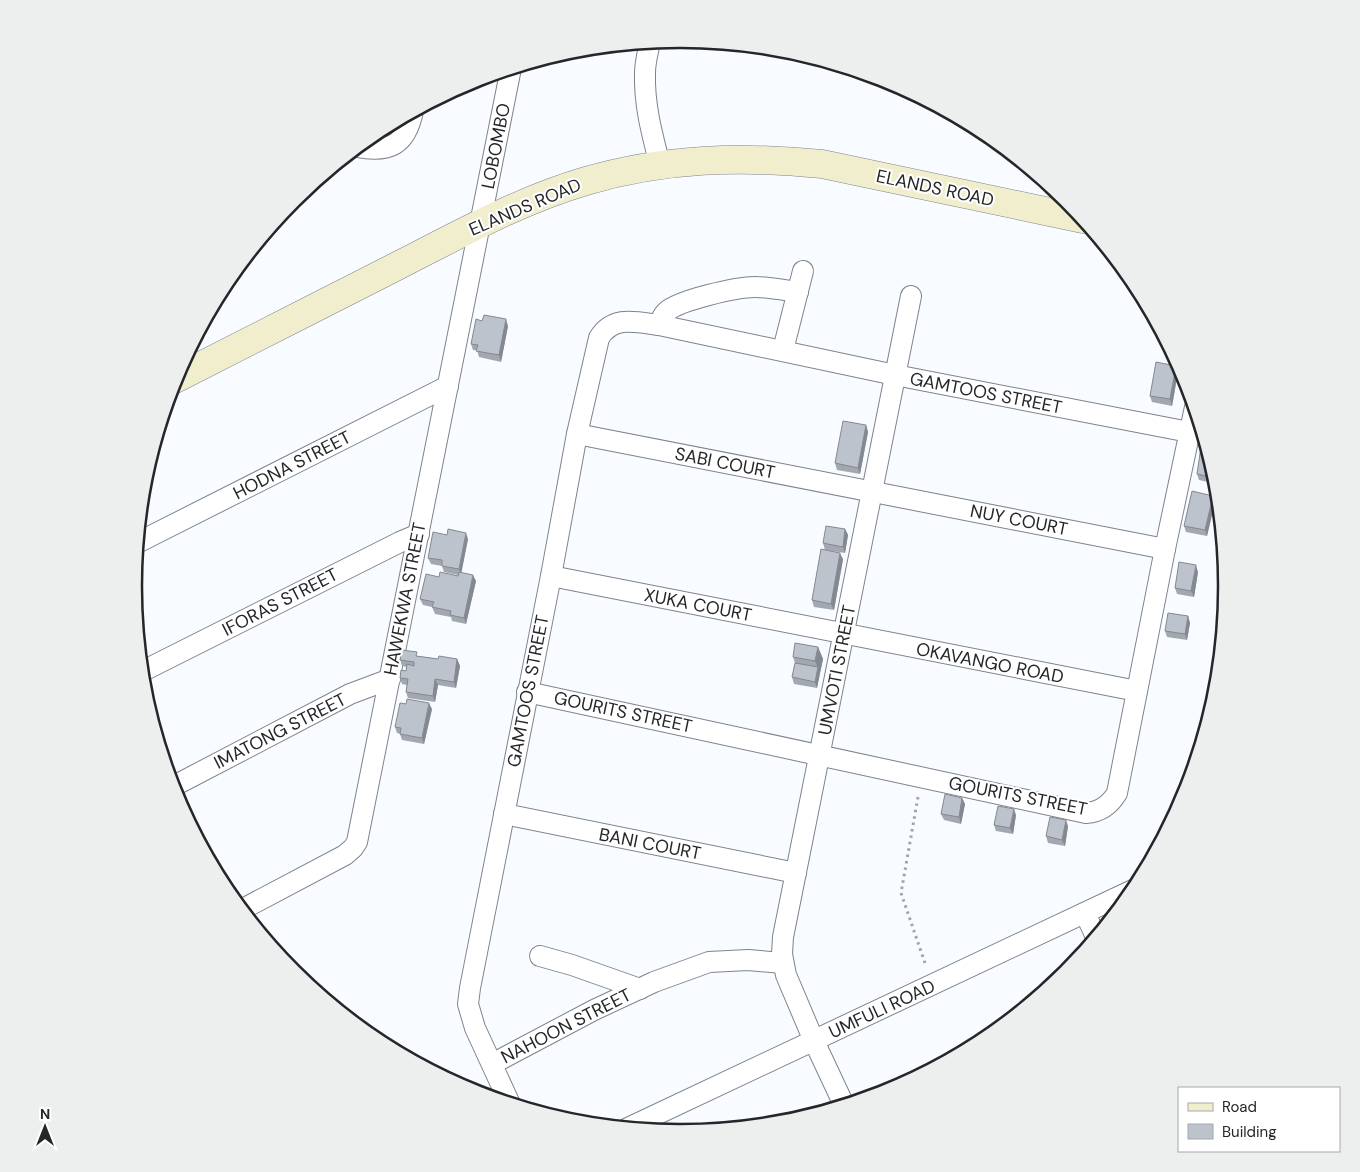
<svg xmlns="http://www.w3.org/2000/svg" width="1360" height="1172" font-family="'DM Sans',sans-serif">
  <rect width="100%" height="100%" fill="#f8fbff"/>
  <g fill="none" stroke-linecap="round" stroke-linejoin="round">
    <g stroke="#7e838c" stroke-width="22">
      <g id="street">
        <path d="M650 42C648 52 645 62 645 73 644 105 652 134 660 165"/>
        <path d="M357 147C390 153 406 145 413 111"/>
        <path d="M659 325C661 320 662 316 666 312 679 300 737 287 755 287 769 287 784 290 798 292"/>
        <polyline points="783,350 803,271"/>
        <polyline points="577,434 1165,549"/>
        <polyline points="137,543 448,386"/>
        <polyline points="551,576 1137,691"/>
        <polyline points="141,672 400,542 419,534"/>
        <path d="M527 692 1086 813C1100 812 1110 805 1117 793L1165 549 1195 407"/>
        <polyline points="172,787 350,694 390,679"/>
        <polyline points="504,814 796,873"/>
        <polyline points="241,910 345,855 353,848 357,842 511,68"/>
        <polyline points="1085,913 1096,937"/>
        <polyline points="540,956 572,965 640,989"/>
        <polyline points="492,1064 594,1010 654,982 709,962 748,960 783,963"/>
        <path d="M510 1104 475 1028 468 1004 470 988 551 576 577 434 599 338C613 315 636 322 659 325L895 375 1189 432"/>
        <polyline points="844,1105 814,1041 786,975 782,954 783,937 911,296"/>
        <polyline points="628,1128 1135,889"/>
      </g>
    </g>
    <g stroke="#7e838c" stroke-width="29">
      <path id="secondary" d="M173 380C250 341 326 302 403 263 462 233 521 200 586 181 664 158 741 156 822 164L1083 219"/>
    </g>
    <polyline stroke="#a1a4a8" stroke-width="3" stroke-dasharray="2.5 4" stroke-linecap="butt" points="918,797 901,893 926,966"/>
    <use href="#street" stroke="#fff" stroke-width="20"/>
    <use href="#secondary" stroke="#f1eece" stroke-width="28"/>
  </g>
  <g fill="#a3a8b0">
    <polygon points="508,326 501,362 479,357 477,350 473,350 471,344"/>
    <polygon points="1168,344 1172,351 1170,351"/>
    <polygon points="1176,366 1178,372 1172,406 1152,402 1150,396"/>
    <polygon points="866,425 868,432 860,474 837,470 835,463"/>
    <polygon points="1205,441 1217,480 1217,484 1199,480 1197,474"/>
    <polygon points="1215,502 1207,536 1186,532 1184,526"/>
    <polygon points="845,529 848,535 845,553 825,550 823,543"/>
    <polygon points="468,539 461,572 476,581 466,624 452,621 451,617 435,614 432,607 423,605 420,599 439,577 458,576 458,575 444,572 442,566 431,564 428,558"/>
    <polygon points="843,559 834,610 814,607 812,600"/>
    <polygon points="1198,572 1194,597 1177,594 1175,588"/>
    <polygon points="1188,616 1190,623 1187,640 1167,637 1165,631"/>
    <polygon points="818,647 823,659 817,688 794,684 792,677 795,663 793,657"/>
    <polygon points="418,656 438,659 457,659 460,666 456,688 438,685 435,702 408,698 406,692 407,685 402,684 400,678 406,671 407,667 402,666 400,660"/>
    <polygon points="432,709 424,744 402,740 400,734 397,733 395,727"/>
    <polygon points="962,798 965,804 961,824 944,820 941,814"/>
    <polygon points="1016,815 1013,834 996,831 994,825"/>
    <polygon points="1068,826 1065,846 1048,843 1046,836"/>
  </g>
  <g fill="#848890">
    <polygon points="506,319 508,326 501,362 499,355"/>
    <polygon points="1176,366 1178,372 1172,406 1170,399"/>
    <polygon points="866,425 868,432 860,474 858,468"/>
    <polygon points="1213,496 1215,502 1207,536 1205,530"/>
    <polygon points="845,529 848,535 845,553 843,547"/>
    <polygon points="466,533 468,539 461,575 459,569"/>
    <polygon points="840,553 843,559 834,610 831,604"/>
    <polygon points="1196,565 1198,572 1194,597 1191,591"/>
    <polygon points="473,575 476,581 466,624 464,618"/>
    <polygon points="1188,616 1190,623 1187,640 1185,634"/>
    <polygon points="818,647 823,659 820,673 815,661"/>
    <polygon points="457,659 460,666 456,688 454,682"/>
    <polygon points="818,667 820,673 817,688 815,682"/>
    <polygon points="435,679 438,685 435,702 433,696"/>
    <polygon points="429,703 432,709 424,744 422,738"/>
    <polygon points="962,798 965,804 961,824 959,817"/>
    <polygon points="1014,809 1016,815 1013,834 1010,828"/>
    <polygon points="1066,820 1068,826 1065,846 1062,840"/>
  </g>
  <g fill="#bdc3cd" stroke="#848890">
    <polygon points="484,315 506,319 499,355 476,351 478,345 471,344 476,319 482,321"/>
    <polygon points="1156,362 1176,366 1170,399 1150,396"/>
    <polygon points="843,421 866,425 858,468 835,463"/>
    <polygon points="1202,440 1205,441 1216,478 1197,474"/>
    <polygon points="1192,491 1213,496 1205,530 1184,526"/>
    <polygon points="826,526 845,529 843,547 823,543"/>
    <polygon points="448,529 466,533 459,569 442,566 442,560 428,558 433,532 447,535"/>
    <polygon points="821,549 840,553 831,604 812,600"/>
    <polygon points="1179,562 1196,565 1191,591 1175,588"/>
    <polygon points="440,572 458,576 459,572 473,575 464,618 450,615 451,611 432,607 434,602 420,599 426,574 439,577"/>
    <polygon points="1168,613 1188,616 1185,634 1165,631"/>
    <polygon points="795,643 818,647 815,661 793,657"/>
    <polygon points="402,650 417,652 416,656 438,659 439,656 457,659 454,682 435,679 433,696 406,692 408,679 400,678 401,670 406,671 407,664 414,666 414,662 400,660"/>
    <polygon points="795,663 818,667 815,682 792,677"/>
    <polygon points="407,699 429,703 422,738 400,734 401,728 395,727 400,703 406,704"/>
    <polygon points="945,794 962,798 959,817 941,814"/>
    <polygon points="998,806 1014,809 1010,828 994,825"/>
    <polygon points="1050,817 1066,820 1062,840 1046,836"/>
  </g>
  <g text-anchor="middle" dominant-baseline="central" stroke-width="4" stroke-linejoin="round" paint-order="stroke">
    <g font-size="18" fill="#24262a" stroke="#fff">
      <text transform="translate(496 146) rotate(-79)">LOBOMBO</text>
      <text transform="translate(935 188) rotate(12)">ELANDS ROAD</text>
      <text transform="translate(525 207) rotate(-23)">ELANDS ROAD</text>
      <text transform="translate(986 393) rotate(11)">GAMTOOS STREET</text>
      <text transform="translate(725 463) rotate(11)">SABI COURT</text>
      <text transform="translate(292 465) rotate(-27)">HODNA STREET</text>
      <text transform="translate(1019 520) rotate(11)">NUY COURT</text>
      <text transform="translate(405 599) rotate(-79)">HAWEKWA STREET</text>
      <text transform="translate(280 602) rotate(-27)">IFORAS STREET</text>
      <text transform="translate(698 605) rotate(11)">XUKA COURT</text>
      <text transform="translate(990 663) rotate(11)">OKAVANGO ROAD</text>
      <text transform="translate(837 670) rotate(-79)">UMVOTI STREET</text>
      <text transform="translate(528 691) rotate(-79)">GAMTOOS STREET</text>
      <text transform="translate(623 712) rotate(12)">GOURITS STREET</text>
      <text transform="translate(280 731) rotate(-27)">IMATONG STREET</text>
      <text transform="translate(1018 796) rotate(11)">GOURITS STREET</text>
      <text transform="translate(650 844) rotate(11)">BANI COURT</text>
      <text transform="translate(882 1009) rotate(-25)">UMFULI ROAD</text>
      <text transform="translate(566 1026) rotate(-27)">NAHOON STREET</text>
    </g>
  </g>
  <path d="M0 0H1360V1172H0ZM142 586a538 538 0 1 1 1076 0a538 538 0 1 1-1076 0Z" fill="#edeeee" fill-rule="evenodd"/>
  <path fill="none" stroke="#24262a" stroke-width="2.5" d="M142 586a538 538 0 1 1 1076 0a538 538 0 1 1-1076 0Z"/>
  <rect x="1178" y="1087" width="162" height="65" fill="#ffffff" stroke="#a7a8aa"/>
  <rect x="1188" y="1103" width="25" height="8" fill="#f1eece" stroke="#a7a8aa"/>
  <text x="1222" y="1112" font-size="15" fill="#24262a">Road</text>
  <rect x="1188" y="1124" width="25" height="15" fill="#bdc3cd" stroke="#a7a8aa"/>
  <text x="1222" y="1137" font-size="15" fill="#24262a">Building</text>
  <g transform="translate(45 1127)" stroke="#ffffff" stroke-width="4" paint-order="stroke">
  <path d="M0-4L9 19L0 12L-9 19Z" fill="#24262a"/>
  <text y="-8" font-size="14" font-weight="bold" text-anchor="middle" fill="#24262a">N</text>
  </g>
</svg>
